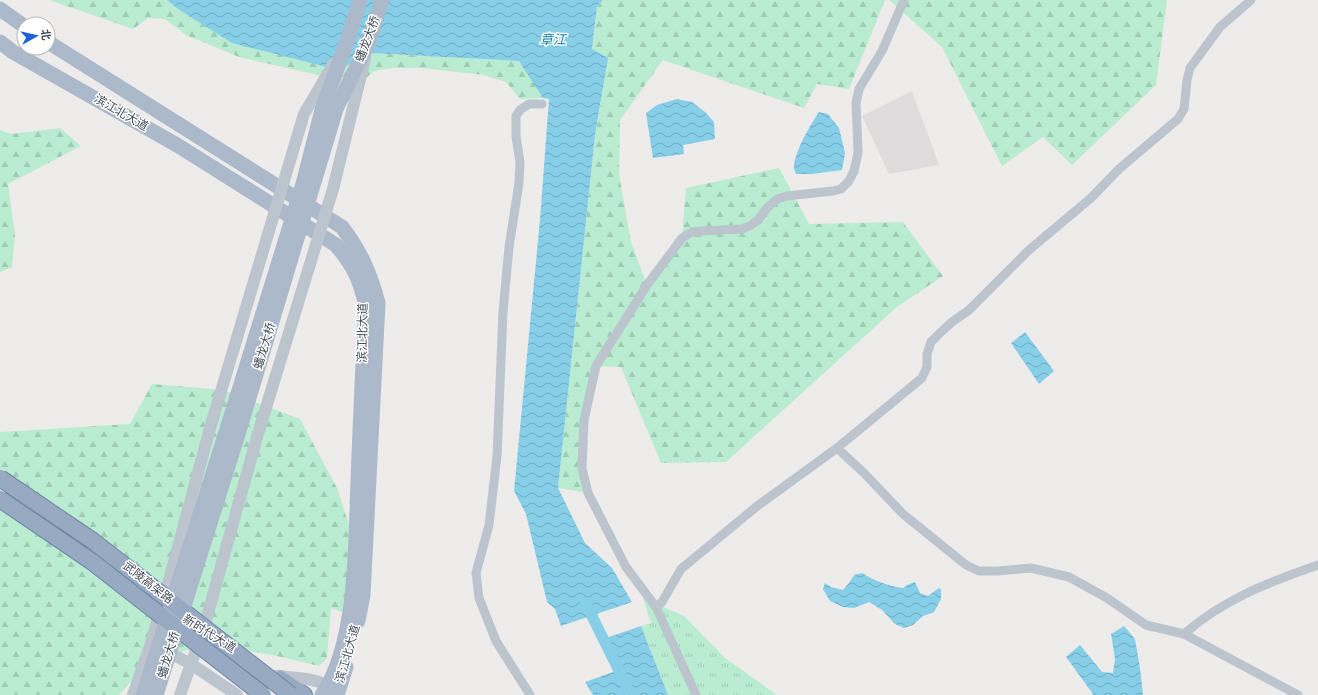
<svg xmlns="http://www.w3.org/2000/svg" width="1318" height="695" font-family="'Sofia Sans Condensed','Noto Sans SC',sans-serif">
  <defs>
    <pattern id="grass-tufts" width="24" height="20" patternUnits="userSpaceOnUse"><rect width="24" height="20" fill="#b9ecd0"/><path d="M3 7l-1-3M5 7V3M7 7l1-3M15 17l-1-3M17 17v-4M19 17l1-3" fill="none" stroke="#a0ccb5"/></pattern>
    <pattern id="forest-firs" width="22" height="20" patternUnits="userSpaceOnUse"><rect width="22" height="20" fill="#b9ecd0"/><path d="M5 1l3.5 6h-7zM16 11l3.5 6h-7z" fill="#a0ccb5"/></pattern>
    <pattern id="water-waves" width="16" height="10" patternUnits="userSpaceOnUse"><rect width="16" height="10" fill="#87cfe9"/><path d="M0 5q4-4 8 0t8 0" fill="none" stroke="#70aac0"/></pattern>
  </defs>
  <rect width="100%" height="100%" fill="#eeebeb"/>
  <polygon fill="#dfdcdd" points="912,91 939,165 889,174 862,116"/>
  <polygon fill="url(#grass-tufts)" points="643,598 684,616 725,658 777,695 668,695 641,626 651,623"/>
  <g fill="url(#forest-firs)">
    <polygon points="49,0 167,0 178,9 371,53 520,61 543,98 520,99 506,82 484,75 421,68 393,68 374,71 364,80 347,85 336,85 318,75 239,57 186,35 165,19 148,18 133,29"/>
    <polygon points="603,0 885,0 849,89 817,84 804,108 663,60 620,120 619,174 631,242 647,285 682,238 686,188 779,168 809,224 903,222 943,276 898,306 726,462 661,463 621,367 596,366 582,468 588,493 558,488 595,135 601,103 592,50 597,6"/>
    <polygon points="889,0 1167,0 1156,85 1072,165 1043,137 1002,166 942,47"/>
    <polygon points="60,128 81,146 8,184 15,235 12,267 0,272 0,130 11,134"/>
    <polygon points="152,384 223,390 300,419 337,488 360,559 359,618 331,608 327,658 319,666 273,655 228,648 187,650 144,667 119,695 0,695 0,432 130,424"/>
  </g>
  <g fill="url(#water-waves)">
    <polygon points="167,0 603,0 597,6 592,49 608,58 595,135 558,488 585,543 612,568 632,602 561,626 555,609 547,602 526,514 514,491 540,220 549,99 543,98 519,61 371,53 338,70 232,43 178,9"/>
    <polygon points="677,99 692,102 705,112 714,122 715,139 683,145 684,154 653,158 646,113 657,105"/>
    <path d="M819 112 828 114 839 128 845 153 842 170 812 174H796C795 171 793 168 794 165 796 150 810 125 819 112Z"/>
    <polygon points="1025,332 1054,371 1039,384 1011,343"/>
    <path d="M862 573C875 581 888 586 903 588L909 584 915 582 920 593 928 596 939 588 941 590V599L934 612 923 616 913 625 904 628 895 624 882 610 869 602 854 608 843 607 830 601 823 589 825 583 831 587 843 590 849 583 854 575Z"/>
    <polygon points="641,626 668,695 593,695 585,682 616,671 606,638"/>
    <polygon points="1124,626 1135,639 1140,668 1143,695 1092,695 1093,694 1066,657 1080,645 1102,672 1113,673 1115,659 1111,634"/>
  </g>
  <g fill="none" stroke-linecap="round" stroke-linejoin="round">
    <polyline stroke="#87cfe9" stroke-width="11" points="585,602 631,695"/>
    <g stroke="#6f86a6" stroke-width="18">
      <polyline id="trunk" points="280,679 304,695"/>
    </g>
    <g stroke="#bcc5ce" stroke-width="9">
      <polyline points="837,448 864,473 903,514 966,565 979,571 997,571 1031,568 1069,577 1107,598 1146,625 1184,634 1298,695"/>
      <polyline points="656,607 626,567 588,493 582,468 584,420 596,366 647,285 682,238 692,232 702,231 742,229 751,225 758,220 767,208 777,199 787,196 833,191 841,189 849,181 854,171 858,153 856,103 859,89 882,51 904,0"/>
      <path d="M1184 634C1224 599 1269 582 1318 565"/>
      <polyline points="530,695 496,641 479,598 476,573 489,525 497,456 503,312 509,247 519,183 520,162 516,137 516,116 520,110 529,104 542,104"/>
      <polyline points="696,695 656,607 662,602 681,569 756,507 837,448 922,378 927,367 927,354 931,342 940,333 952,322 969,310 1029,250 1091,198 1119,169 1178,119 1184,109 1187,80 1190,68 1220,27 1251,0"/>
    </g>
    <g stroke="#bcc5ce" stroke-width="12">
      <polyline points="163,603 210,428"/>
      <polyline points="162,649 191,664 203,631 257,437"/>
      <path d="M276 676C297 678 317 678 335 689"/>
      <polyline points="133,695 151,643 162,605 176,613"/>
      <polyline points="180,695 191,664 237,695"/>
    </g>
    <g stroke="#abb9ca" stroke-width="15">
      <polyline points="0,9 24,26"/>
      <path d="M0 42 13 52 177 145 336 245C354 266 359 278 366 305 363 364 360 423 358 483 355 546 358 642 322 695"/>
      <path d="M48 42 342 227C361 252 370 273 378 303L363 595 358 621"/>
      <polyline points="337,695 346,667"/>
    </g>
    <use href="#trunk" stroke="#97aac2" stroke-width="16"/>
    <g stroke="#6f86a6" stroke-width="18" stroke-linecap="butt">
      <g id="trunk-bridge">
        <polyline points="0,478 93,541 291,695"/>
        <polyline points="0,499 91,561 263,695"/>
      </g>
    </g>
    <g stroke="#bcc5ce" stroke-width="12">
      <polyline points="210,428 304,114 334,63"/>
      <polyline points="257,437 333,189 365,59"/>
    </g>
    <g stroke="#abb9ca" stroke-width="15">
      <polyline points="143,695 227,429 303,184 323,106 347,42 360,0"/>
      <polyline points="156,695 239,431 336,109 368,44 382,0"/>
    </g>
    <use href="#trunk-bridge" stroke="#97aac2" stroke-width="16"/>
  </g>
  <g text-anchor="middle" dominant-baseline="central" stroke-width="3" stroke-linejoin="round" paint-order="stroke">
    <g font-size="12" fill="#444e58" stroke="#fff">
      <text transform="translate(368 39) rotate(-69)">蟠龙大桥</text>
      <text transform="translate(121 113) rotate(30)">滨江北大道</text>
      <text transform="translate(363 333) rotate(-89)">滨江北大道</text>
      <text transform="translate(265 346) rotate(-73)">蟠龙大桥</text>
      <text transform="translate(148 583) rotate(38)">武陵高架路</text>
      <text transform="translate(209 634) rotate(32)">新时代大道</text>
      <text transform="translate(348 654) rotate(-74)">滨江北大道</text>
      <text transform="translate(169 655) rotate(-73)">蟠龙大桥</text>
    </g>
    <g font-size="13" font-style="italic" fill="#0f7aa0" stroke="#fff">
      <text x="553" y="40">章江</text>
    </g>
  </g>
  <g transform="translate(36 36) rotate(82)"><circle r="19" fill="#ffffff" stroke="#b4b8bc"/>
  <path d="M0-3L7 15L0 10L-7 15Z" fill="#1d63d6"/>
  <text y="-6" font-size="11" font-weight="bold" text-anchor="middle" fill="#444e58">北</text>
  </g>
</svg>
